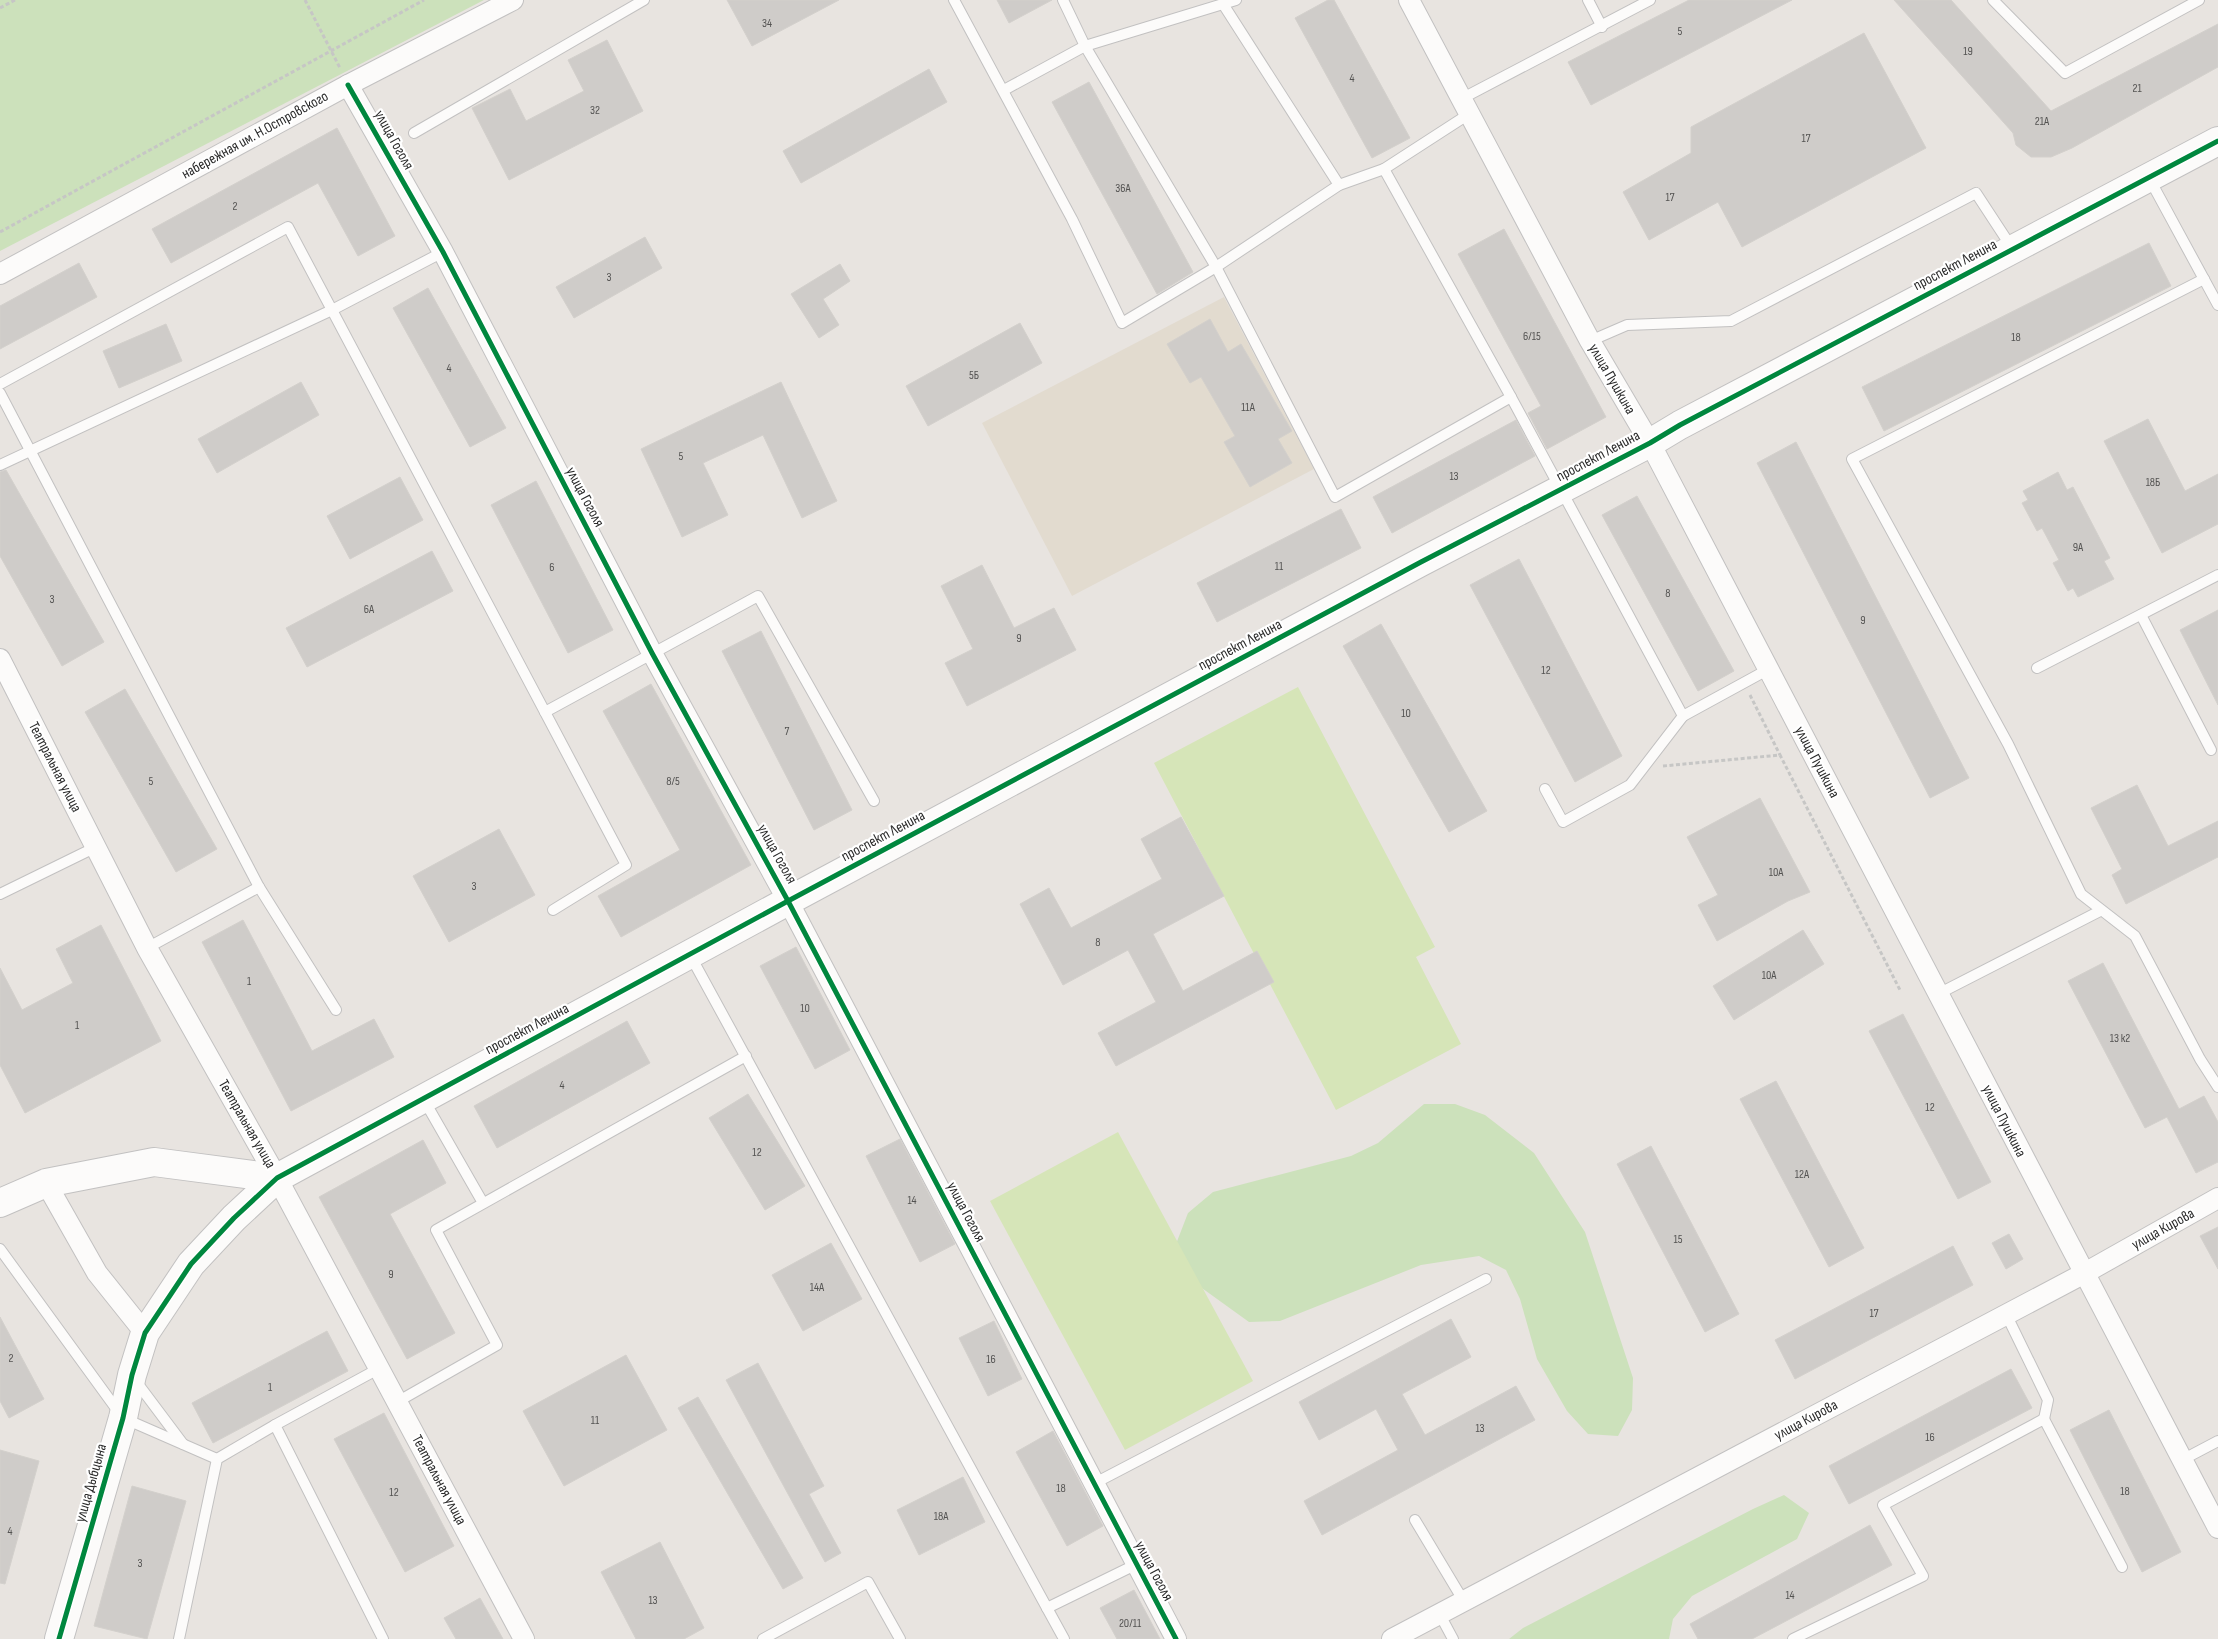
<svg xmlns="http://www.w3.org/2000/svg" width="2218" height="1639" font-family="'Sofia Sans Condensed',sans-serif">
  <rect width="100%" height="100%" fill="#e8e4e0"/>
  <polygon fill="#e2dbcf" points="1224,297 1314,469 1072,596 982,423"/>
  <g fill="#cce1bb">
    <polygon points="0,0 484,0 0,251"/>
    <polygon points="1424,1104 1455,1104 1485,1115 1534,1153 1585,1232 1633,1378 1632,1410 1618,1436 1588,1434 1567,1411 1537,1359 1520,1299 1506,1270 1479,1256 1421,1265 1280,1321 1249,1322 1181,1273 1176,1244 1188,1213 1213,1192 1351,1156 1378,1143"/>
    <polygon points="1784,1495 1809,1513 1797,1539 1692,1596 1673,1619 1669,1639 1509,1639 1523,1628 1753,1509"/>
  </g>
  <g fill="#d6e5b8">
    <polygon points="1298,687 1435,947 1416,957 1461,1044 1336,1110 1154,763"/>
    <polygon points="1118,1132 1253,1381 1125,1450 990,1201"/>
  </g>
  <g fill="#cfccc9" stroke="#d3d0cc">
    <polygon points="727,0 839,0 752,46"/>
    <polygon points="997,0 1052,0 1009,23"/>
    <polygon points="1328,0 1334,0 1410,138 1372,158 1295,18"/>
    <polygon points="1689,0 1792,0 1591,105 1568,62"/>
    <polygon points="1894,0 1951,0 2051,111 2218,24 2218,67 2072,148 2051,157 2031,157 2016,145 2013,133"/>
    <polygon points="1864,33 1926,148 1742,247 1718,202 1649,240 1623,192 1691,153 1691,127"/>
    <polygon points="607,40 643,111 509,180 472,108 510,89 526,121 584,91 568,60"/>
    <polygon points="929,69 947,102 801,183 783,151"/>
    <polygon points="1089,82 1193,272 1157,294 1052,102"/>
    <polygon points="337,128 395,236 358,256 318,183 171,263 152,229"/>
    <polygon points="1504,229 1606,417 1547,449 1528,413 1541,406 1458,254"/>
    <polygon points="645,237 662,268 574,318 556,287"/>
    <polygon points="2149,243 2171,286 1884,431 1862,387"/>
    <polygon points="79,263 97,297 0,349 0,306"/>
    <polygon points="840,264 850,281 823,299 839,325 819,338 791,294"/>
    <polygon points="428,288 506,428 470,447 393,308"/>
    <polygon points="1210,319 1228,352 1241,344 1292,431 1278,439 1292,463 1250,487 1224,442 1235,436 1201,377 1190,383 1167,344"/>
    <polygon points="1020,323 1042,363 928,426 906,386"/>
    <polygon points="166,324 182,361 119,388 103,351"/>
    <polygon points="301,382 319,415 217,473 198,439"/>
    <polygon points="781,382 837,501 802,518 763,435 703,463 728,515 682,537 641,449"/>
    <polygon points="2148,419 2185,491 2218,474 2218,524 2162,553 2104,441"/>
    <polygon points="1516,420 1535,456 1392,533 1373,497"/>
    <polygon points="1796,442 1969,778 1930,798 1757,463"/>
    <polygon points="6,470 104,642 62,666 0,556 0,472"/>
    <polygon points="2058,472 2067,490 2073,487 2110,558 2104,561 2114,579 2078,597 2073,588 2068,591 2053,563 2059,560 2042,528 2037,531 2022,503 2028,500 2023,491"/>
    <polygon points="400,477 423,520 350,559 327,516"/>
    <polygon points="536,481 613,630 568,653 491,505"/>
    <polygon points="1637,496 1734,671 1698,691 1602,515"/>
    <polygon points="1341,509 1361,548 1217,622 1197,583"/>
    <polygon points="432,551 453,591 307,667 286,628"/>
    <polygon points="1519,559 1622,756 1575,782 1470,585"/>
    <polygon points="982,565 1014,628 1054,608 1076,650 967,706 945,663 973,649 941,586"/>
    <polygon points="2218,610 2218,705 2180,630"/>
    <polygon points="1381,624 1487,811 1449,832 1343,646"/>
    <polygon points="761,631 852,810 814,830 722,651"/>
    <polygon points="651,684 751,865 621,937 598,896 680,850 603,711"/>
    <polygon points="125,689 217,849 176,872 85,712"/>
    <polygon points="2137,785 2168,846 2218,821 2218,857 2126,904 2112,875 2122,869 2091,808"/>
    <polygon points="1760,798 1810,892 1788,901 1717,941 1698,905 1718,895 1687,837"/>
    <polygon points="1181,817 1224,896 1153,934 1183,991 1257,951 1274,982 1116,1066 1098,1033 1156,1002 1128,950 1063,985 1020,904 1049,888 1071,928 1162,879 1141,839"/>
    <polygon points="499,829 535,895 449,942 413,876"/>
    <polygon points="243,920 312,1051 374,1019 394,1057 291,1111 202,942"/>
    <polygon points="101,925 161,1041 25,1113 0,1065 0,968 22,1010 73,983 56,949"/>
    <polygon points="1803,930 1824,964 1734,1020 1713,986"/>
    <polygon points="796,947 850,1050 815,1069 760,966"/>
    <polygon points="2103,963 2179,1109 2204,1096 2218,1122 2218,1162 2196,1173 2167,1117 2145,1128 2068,981"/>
    <polygon points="1903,1014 1991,1182 1958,1199 1869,1031"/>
    <polygon points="627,1021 650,1063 497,1148 474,1106"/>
    <polygon points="1776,1081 1864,1248 1829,1267 1740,1099"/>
    <polygon points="748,1094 805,1186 765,1210 709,1118"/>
    <polygon points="900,1139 955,1244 920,1262 866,1156"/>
    <polygon points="423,1140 446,1183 390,1214 455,1333 407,1359 319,1197"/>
    <polygon points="1651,1146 1739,1314 1705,1332 1617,1164"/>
    <polygon points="2218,1227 2218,1269 2200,1236"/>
    <polygon points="2009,1234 2023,1259 2006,1269 1992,1243"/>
    <polygon points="831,1243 862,1299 803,1331 772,1275"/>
    <polygon points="1953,1246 1973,1285 1795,1379 1775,1340"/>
    <polygon points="0,1317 44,1399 9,1418 0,1401"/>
    <polygon points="1451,1319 1471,1357 1402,1394 1425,1435 1516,1386 1535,1420 1322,1535 1304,1501 1398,1450 1376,1409 1319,1440 1299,1402"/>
    <polygon points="994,1321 1022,1379 988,1396 959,1338"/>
    <polygon points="327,1331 348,1371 213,1443 192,1403"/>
    <polygon points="626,1355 667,1430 564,1486 523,1411"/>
    <polygon points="758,1363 824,1486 809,1494 841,1553 825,1562 726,1380"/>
    <polygon points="2011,1369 2032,1408 1849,1504 1829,1466"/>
    <polygon points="698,1397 803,1578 783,1589 678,1408"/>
    <polygon points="2109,1410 2181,1552 2142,1572 2070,1430"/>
    <polygon points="384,1413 454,1546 405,1572 334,1439"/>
    <polygon points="1053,1431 1103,1526 1067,1546 1016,1452"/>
    <polygon points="0,1450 39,1461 5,1584 0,1583"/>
    <polygon points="963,1477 985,1522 919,1555 897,1510"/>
    <polygon points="132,1486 186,1501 147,1639 94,1626"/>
    <polygon points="1870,1525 1892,1565 1752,1639 1698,1639 1690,1624"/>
    <polygon points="660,1542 704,1628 684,1639 636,1639 601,1572"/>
    <polygon points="1134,1590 1160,1639 1117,1639 1100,1608"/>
    <polygon points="480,1598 503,1639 456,1639 444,1618"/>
  </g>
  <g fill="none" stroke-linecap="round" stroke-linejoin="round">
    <g stroke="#c2c1c1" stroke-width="12">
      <g id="lane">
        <polyline points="954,0 1072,219 1122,323 1216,267 1339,185 1384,169"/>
        <polyline points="1063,0 1085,46 1216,267 1335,497 1511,397 1384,169 1469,114"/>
        <polyline points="1588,0 1602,27"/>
        <polyline points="1993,0 2065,73 2199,0"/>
        <polyline points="1223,4 1339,185"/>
        <polyline points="1004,90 1085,46 1236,0"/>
        <polyline points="1461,99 1650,0"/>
        <polyline points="414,133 644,0"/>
        <polyline points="2149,178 2218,305"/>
        <polyline points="2204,279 1852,459 2008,744 2081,894 2135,936 2200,1059 2218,1087"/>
        <polyline points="1590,341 1627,325 1731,321 1976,193 2012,248"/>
        <polyline points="0,384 288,227 626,865 553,910"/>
        <polyline points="0,393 259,887 336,1010"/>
        <polyline points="1511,397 1683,716 1630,785 1563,822 1545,789"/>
        <polyline points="0,465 332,310 443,252"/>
        <polyline points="2141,615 2211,750"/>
        <polyline points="2037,668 2218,575"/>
        <polyline points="545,712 758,596 874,801"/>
        <polyline points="1683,716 1769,669"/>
        <polyline points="0,894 96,847"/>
        <polyline points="147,948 259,887"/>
        <polyline points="690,955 1047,1608"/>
        <polyline points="1938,994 2100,911"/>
        <polyline points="424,1100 483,1203"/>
        <polyline points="0,1249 123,1418 217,1459"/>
        <polyline points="2006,1314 2048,1400 2044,1419"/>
        <polyline points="135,1380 183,1444"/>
        <polyline points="397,1402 497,1345 436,1230 746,1056"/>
        <polyline points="275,1425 380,1368"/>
        <polyline points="2182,1460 2218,1441"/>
        <polyline points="1095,1483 1486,1279"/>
        <polyline points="1415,1520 1463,1600"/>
        <polyline points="1439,1613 1453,1639"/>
        <polyline points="179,1639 217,1459 275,1425 383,1639"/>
        <polyline points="763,1639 868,1582 900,1639"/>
        <polyline points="1064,1639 1047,1608 1137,1564"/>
        <polyline points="1793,1639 1923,1576 1883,1505 2044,1419 2122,1567"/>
      </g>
    </g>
    <g stroke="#c2c1c1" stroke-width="22">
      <g id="street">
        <polyline points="1409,0 1590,341 1650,443 2218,1528"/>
        <polyline points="348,85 443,252 652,653 788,901 1176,1639"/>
        <polyline points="0,274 348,85 513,0"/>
        <polyline points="0,659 147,948 277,1178 524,1639"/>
        <polyline points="46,1183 97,1273 145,1333"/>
        <polyline points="1392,1639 2083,1274 2218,1198"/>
      </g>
    </g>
    <g stroke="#c2c1c1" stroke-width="30">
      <g id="secondary">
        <polyline points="0,1203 46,1183 154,1162 277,1178"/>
        <polyline points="59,1639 123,1418 132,1375 145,1333 191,1264 234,1218 277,1178 788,901 1421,562 1650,443 1680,425 2218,141"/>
      </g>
    </g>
    <g stroke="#c6c6c5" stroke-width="3" stroke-dasharray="4 2.5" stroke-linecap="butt">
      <polyline points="305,0 340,68"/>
      <polyline points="0,8 15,0"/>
      <polyline points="0,232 424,0"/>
      <polyline points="1750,695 1780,755"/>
      <polyline points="1663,766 1780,755 1900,990"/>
    </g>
    <use href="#lane" stroke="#fcfbfa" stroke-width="10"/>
    <use href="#street" stroke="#fcfbfa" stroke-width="20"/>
    <use href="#secondary" stroke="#fcfbfa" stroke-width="28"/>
    <g stroke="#fff" stroke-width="8">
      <g id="cycleway">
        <polyline points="348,85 443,252 652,653 788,901 1176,1639"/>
        <polyline points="59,1639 123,1418 132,1375 145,1333 191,1264 234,1218 277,1178 788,901 1421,562 1650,443 1680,425 2218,141"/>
      </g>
    </g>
    <use href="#cycleway" stroke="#00873e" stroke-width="5"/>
  </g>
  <g text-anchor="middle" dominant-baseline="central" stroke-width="4.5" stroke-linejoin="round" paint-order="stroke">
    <g font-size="12" fill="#545352">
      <text x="767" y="23">34</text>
      <text x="1680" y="31">5</text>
      <text x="1968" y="51">19</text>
      <text x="1352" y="78">4</text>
      <text x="2137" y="88">21</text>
      <text x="595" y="110">32</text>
      <text x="2042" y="121">21А</text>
      <text x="1806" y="138">17</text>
      <text x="1123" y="188">36А</text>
      <text x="1670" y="197">17</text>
      <text x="235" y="206">2</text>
      <text x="609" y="277">3</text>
      <text x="1532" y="336">6/15</text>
      <text x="2016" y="337">18</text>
      <text x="449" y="368">4</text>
      <text x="974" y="375">5Б</text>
      <text x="1248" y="407">11А</text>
      <text x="681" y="456">5</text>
      <text x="1454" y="476">13</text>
      <text x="2153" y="482">18Б</text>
      <text x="2078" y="547">9А</text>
      <text x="1279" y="566">11</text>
      <text x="552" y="567">6</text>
      <text x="1668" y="593">8</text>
      <text x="52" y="599">3</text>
      <text x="369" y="609">6А</text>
      <text x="1863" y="620">9</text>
      <text x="1019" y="638">9</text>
      <text x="1546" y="670">12</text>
      <text x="1406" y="713">10</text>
      <text x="787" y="731">7</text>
      <text x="151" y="781">5</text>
      <text x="673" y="781">8/5</text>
      <text x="1776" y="872">10А</text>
      <text x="474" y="886">3</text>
      <text x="1098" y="942">8</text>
      <text x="1769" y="975">10А</text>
      <text x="249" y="981">1</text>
      <text x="805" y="1008">10</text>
      <text x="77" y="1025">1</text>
      <text x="2120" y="1038">13 к2</text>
      <text x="562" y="1085">4</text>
      <text x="1930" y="1107">12</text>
      <text x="757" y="1152">12</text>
      <text x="1802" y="1174">12А</text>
      <text x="912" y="1200">14</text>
      <text x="1678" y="1239">15</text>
      <text x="391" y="1274">9</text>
      <text x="817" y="1287">14А</text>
      <text x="1874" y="1313">17</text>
      <text x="11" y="1358">2</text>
      <text x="991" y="1359">16</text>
      <text x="270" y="1387">1</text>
      <text x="595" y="1420">11</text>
      <text x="1480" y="1428">13</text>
      <text x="1930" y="1437">16</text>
      <text x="1061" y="1488">18</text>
      <text x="2125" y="1491">18</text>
      <text x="394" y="1492">12</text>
      <text x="941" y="1516">18А</text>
      <text x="10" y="1531">4</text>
      <text x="140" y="1563">3</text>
      <text x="1790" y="1595">14</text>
      <text x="653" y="1600">13</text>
      <text x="1130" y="1623">20/11</text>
    </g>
    <g font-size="15" fill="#2a2a2a" stroke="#fff">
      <text transform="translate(255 135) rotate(-29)">набережная им. Н.Островского</text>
      <text transform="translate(394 140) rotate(61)">улица Гоголя</text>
      <text transform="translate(1955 265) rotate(-28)">проспект Ленина</text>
      <text transform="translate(1612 379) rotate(60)">улица Пушкина</text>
      <text transform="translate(1598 456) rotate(-28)">проспект Ленина</text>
      <text transform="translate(585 497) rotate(62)">улица Гоголя</text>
      <text transform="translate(1240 645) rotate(-28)">проспект Ленина</text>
      <text transform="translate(1817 762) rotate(62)">улица Пушкина</text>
      <text transform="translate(55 767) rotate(63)">Театральная улица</text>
      <text transform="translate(883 836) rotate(-28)">проспект Ленина</text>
      <text transform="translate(777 854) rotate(61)">улица Гоголя</text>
      <text transform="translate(527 1029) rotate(-28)">проспект Ленина</text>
      <text transform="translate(2004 1121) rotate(63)">улица Пушкина</text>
      <text transform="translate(247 1124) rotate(60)">Театральная улица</text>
      <text transform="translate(966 1212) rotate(62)">улица Гоголя</text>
      <text transform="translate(2163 1229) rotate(-29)">улица Кирова</text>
      <text transform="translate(1806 1420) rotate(-28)">улица Кирова</text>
      <text transform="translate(439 1480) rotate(62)">Театральная улица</text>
      <text transform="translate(91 1483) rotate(-74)">улица Дыбцына</text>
      <text transform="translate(1154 1571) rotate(62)">улица Гоголя</text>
    </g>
  </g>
</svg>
